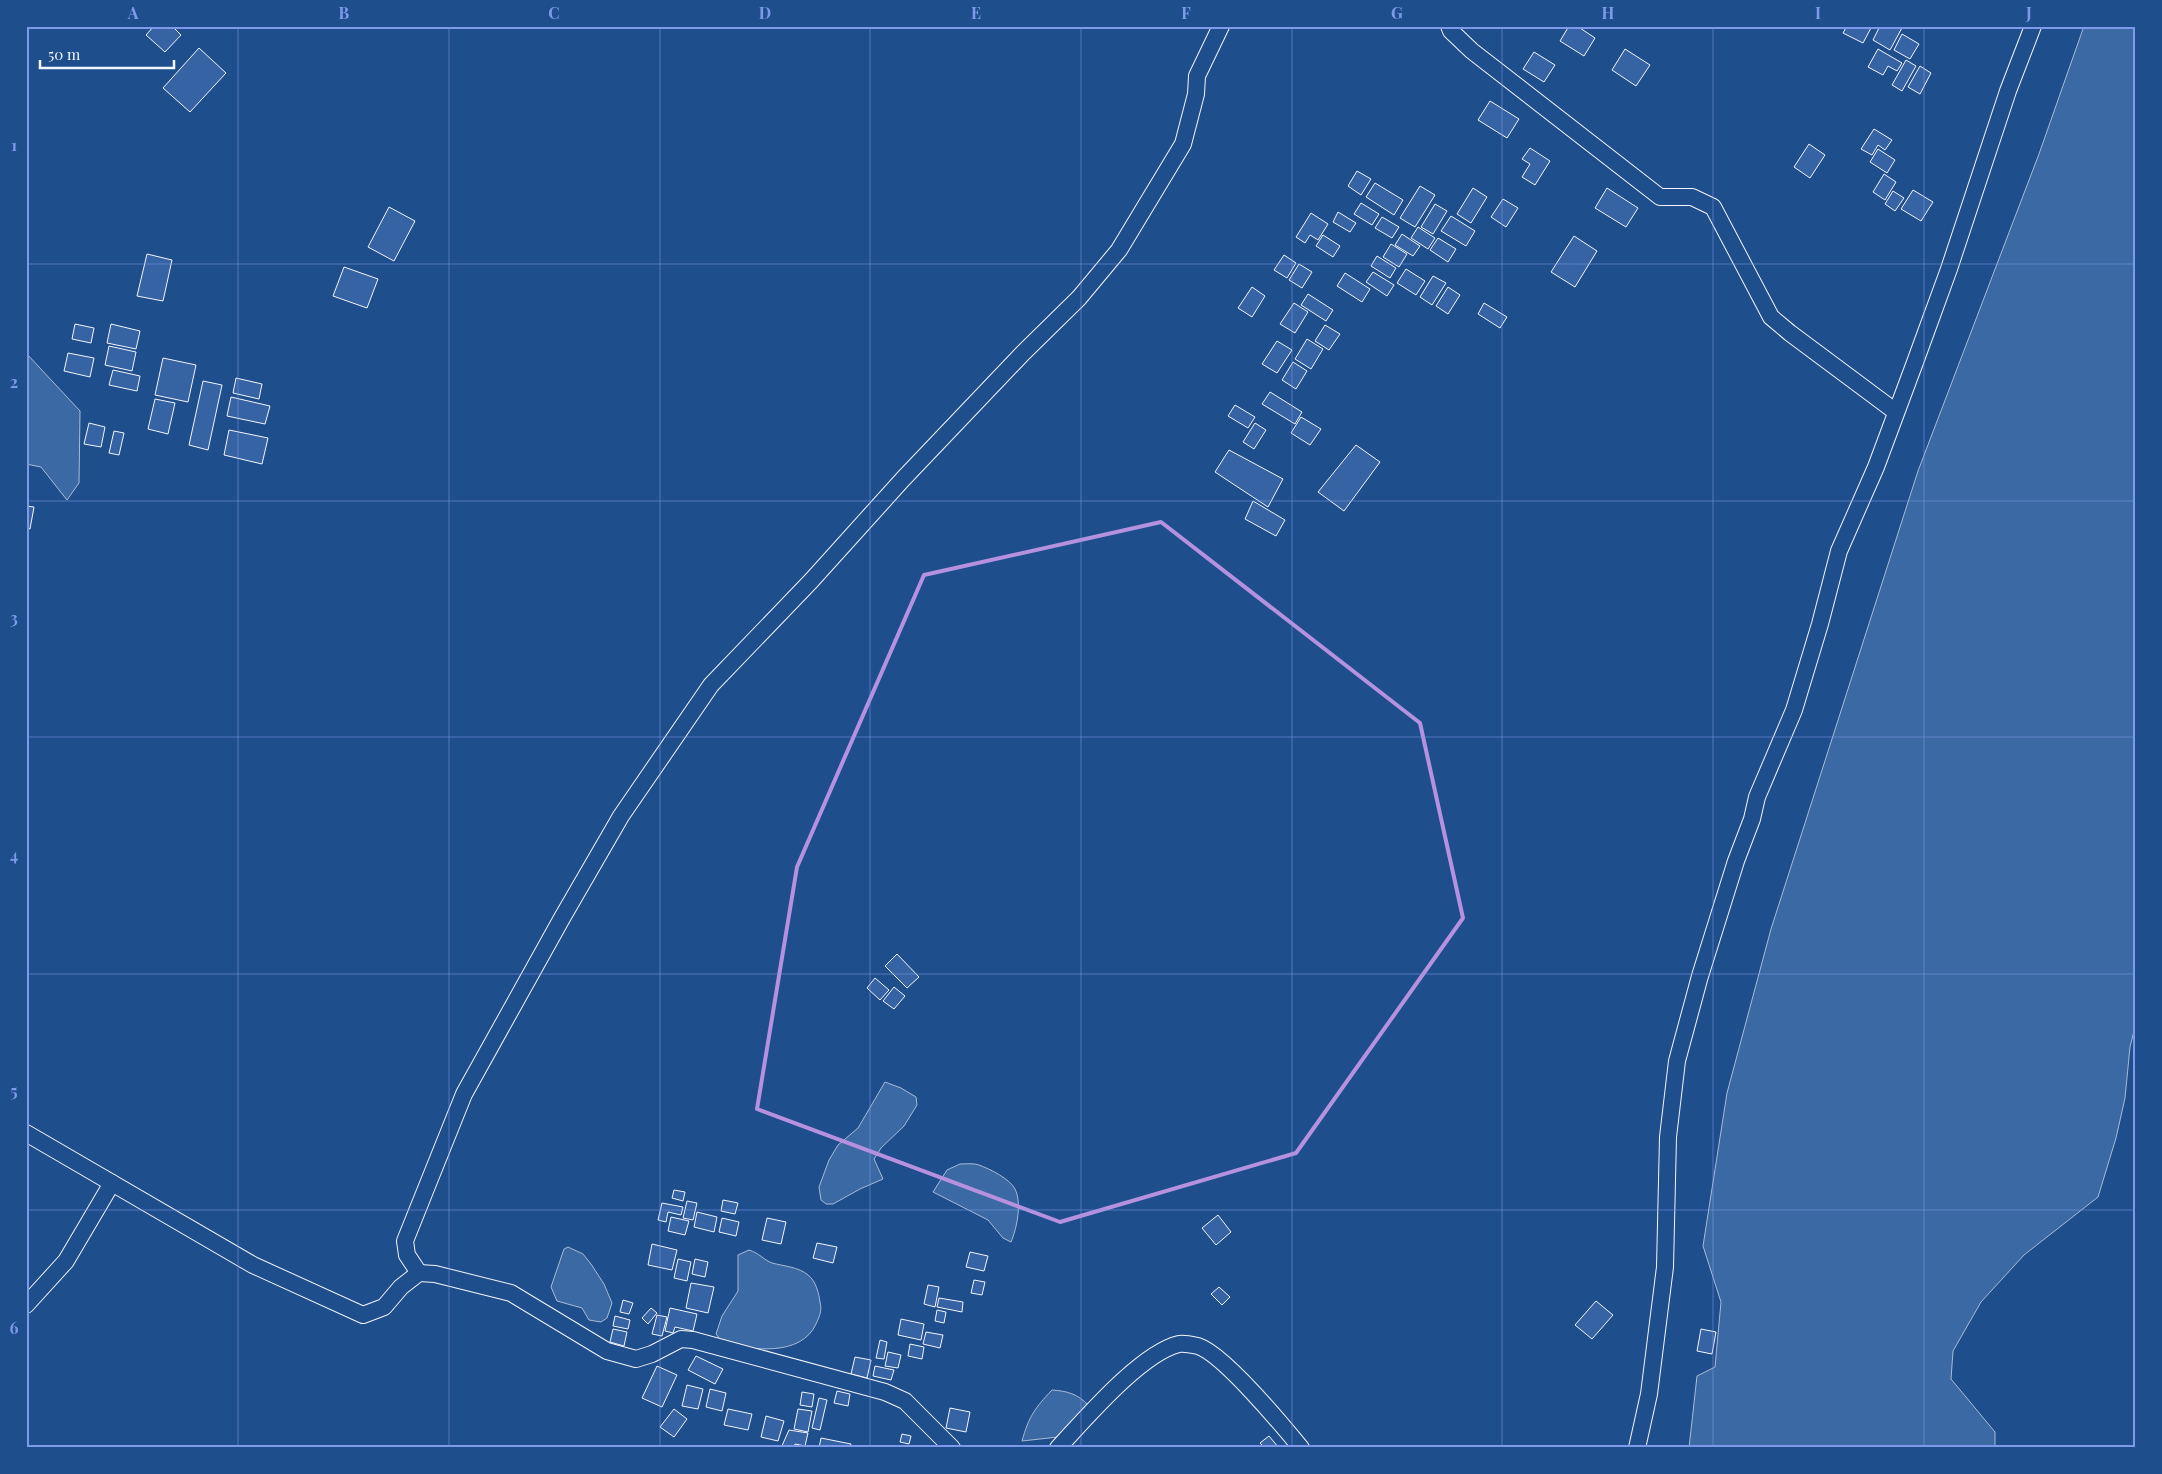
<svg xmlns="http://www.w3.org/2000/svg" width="2162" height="1474" font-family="'Playfair Display',serif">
  <rect width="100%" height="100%" fill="#1f4e8c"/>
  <g fill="#3b69a3" stroke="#a8bbd7">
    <polygon points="2084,26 2136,26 2136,1023 2130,1047 2125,1098 2116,1138 2098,1197 2024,1255 1981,1302 1953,1351 1951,1379 1995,1432 1995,1448 1689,1448 1697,1376 1715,1367 1721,1302 1703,1246 1727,1093 1771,929 1918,471 2039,154"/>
    <polygon points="26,353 80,411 79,483 67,500 41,467 26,464"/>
    <polygon points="885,1082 901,1088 916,1097 917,1105 904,1126 881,1148 874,1159 883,1179 860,1189 833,1204 826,1204 821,1200 819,1187 829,1160 838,1145 858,1128"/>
    <path d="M960 1164C966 1164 974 1163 979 1165 990 1169 1010 1179 1015 1189 1022 1203 1017 1228 1011 1242L1003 1238 988 1220 933 1192 947 1170Z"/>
    <polygon points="568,1247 583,1254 591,1264 604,1284 612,1303 607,1318 601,1322 589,1320 582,1308 557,1301 551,1287 564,1249"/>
    <path d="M749 1250C759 1253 764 1260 772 1263 783 1266 799 1267 808 1275 816 1281 819 1294 820 1302 822 1311 820 1315 816 1324 801 1357 752 1350 723 1343L716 1334 722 1316 738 1291V1255Z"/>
    <path d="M1052 1390C1067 1391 1078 1394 1088 1405L1058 1437 1022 1441C1029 1416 1035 1408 1052 1390Z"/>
  </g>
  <g fill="#3563a3" stroke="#f2f6ff">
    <polygon points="154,26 172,26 181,35 165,52 146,35"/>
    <polygon points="1569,26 1577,26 1595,38 1584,56 1560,41"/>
    <polygon points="1847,26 1872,26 1863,43 1843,33"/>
    <polygon points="1880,26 1903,26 1890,50 1873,40"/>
    <polygon points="1902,34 1919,44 1910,59 1894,50"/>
    <polygon points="199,48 226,73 190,112 163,88"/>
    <polygon points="1625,49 1650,65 1636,86 1612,70"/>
    <polygon points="1878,49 1902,63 1897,71 1888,66 1883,75 1868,67"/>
    <polygon points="1534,52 1555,65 1544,82 1523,69"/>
    <polygon points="1906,60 1916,66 1902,91 1892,85"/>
    <polygon points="1920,66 1931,73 1920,94 1908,87"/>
    <polygon points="1490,101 1519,119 1507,138 1478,120"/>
    <polygon points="1874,129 1892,140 1885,150 1878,145 1872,155 1861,149"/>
    <polygon points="1809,144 1825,155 1810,178 1794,167"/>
    <polygon points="1530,148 1550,161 1535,185 1522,177 1530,164 1522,159"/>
    <polygon points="1878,149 1895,160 1887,173 1870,162"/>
    <polygon points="1357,171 1371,179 1361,195 1348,186"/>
    <polygon points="1884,174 1896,182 1885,200 1873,192"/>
    <polygon points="1375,183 1403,200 1394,215 1366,197"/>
    <polygon points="1420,186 1435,195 1415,227 1400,218"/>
    <polygon points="1473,188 1487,197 1471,223 1457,214"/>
    <polygon points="1607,188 1638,208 1626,227 1595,208"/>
    <polygon points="1913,190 1933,202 1921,221 1901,209"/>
    <polygon points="1893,191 1904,198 1895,211 1885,204"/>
    <polygon points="1503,199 1518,208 1506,227 1491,217"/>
    <polygon points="1361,203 1379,214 1372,225 1354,214"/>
    <polygon points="1435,204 1447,211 1433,234 1421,227"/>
    <polygon points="389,207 415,221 394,261 368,247"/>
    <polygon points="1338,212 1356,223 1350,232 1333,222"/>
    <polygon points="1311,213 1328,224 1318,240 1310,235 1305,243 1296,237"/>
    <polygon points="1451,216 1475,231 1466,246 1441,231"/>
    <polygon points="1382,217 1399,227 1392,238 1375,228"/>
    <polygon points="1418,227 1435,238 1428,249 1411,238"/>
    <polygon points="1402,234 1420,246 1413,256 1395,245"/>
    <polygon points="1323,235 1340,246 1333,257 1316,246"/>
    <polygon points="1574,236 1597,251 1575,287 1551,272"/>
    <polygon points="1438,238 1456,249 1448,262 1430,250"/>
    <polygon points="1391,244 1407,254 1399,267 1383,257"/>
    <polygon points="147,254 172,260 163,301 137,296"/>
    <polygon points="1284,255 1296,263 1287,278 1274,270"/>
    <polygon points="1377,256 1396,268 1390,278 1371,266"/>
    <polygon points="1299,264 1312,272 1302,288 1289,280"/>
    <polygon points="344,267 378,279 367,308 333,296"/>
    <polygon points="1406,269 1425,281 1416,295 1397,283"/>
    <polygon points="1373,272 1394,285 1387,296 1366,282"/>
    <polygon points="1345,273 1370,289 1362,302 1337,286"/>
    <polygon points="1433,276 1446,283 1432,305 1420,297"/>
    <polygon points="1252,287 1265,296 1252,317 1238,308"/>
    <polygon points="1448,287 1460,295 1448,314 1436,306"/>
    <polygon points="1308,294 1333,310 1326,321 1301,305"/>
    <polygon points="1294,303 1308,312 1295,333 1280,324"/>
    <polygon points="1484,303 1507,317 1500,328 1478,314"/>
    <polygon points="75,324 94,328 91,343 72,339"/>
    <polygon points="111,324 140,331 136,349 107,343"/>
    <polygon points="1325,325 1340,334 1329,350 1315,341"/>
    <polygon points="1307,339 1323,349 1311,369 1295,359"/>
    <polygon points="1277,341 1292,350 1277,373 1262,364"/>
    <polygon points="109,346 136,352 132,371 105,365"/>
    <polygon points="68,353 94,358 90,377 64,371"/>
    <polygon points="163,358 196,365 188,402 155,395"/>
    <polygon points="1293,362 1307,371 1296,389 1282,380"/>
    <polygon points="113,370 140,376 137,391 109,385"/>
    <polygon points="236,378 262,384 259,399 233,393"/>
    <polygon points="203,381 222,385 208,450 189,445"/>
    <polygon points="1270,392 1302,412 1295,424 1262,404"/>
    <polygon points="231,397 270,406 265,424 227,416"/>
    <polygon points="155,399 175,403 168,434 148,429"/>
    <polygon points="1235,405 1255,417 1248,428 1228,416"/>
    <polygon points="1301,417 1321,429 1310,445 1291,433"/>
    <polygon points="89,423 105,427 101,447 84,444"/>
    <polygon points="1255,423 1266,430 1254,449 1243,442"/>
    <polygon points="229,430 268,438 262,464 224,455"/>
    <polygon points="114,431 124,433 119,455 109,453"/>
    <polygon points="1356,445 1380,462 1344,511 1318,492"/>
    <polygon points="1229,450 1283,479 1268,507 1215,472"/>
    <polygon points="1253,501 1285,520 1276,536 1245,519"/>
    <polygon points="26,506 34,507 30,529 26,528"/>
    <polygon points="897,954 919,977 907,988 885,966"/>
    <polygon points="875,978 889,990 880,1000 867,988"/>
    <polygon points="894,987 905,996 894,1009 883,1001"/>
    <polygon points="674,1190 685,1192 683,1201 672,1198"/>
    <polygon points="723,1200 738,1203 735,1214 721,1211"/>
    <polygon points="687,1201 697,1203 693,1220 683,1218"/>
    <polygon points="662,1203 683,1207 681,1215 668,1212 666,1222 658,1220"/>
    <polygon points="697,1212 717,1217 714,1232 694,1227"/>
    <polygon points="1218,1215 1231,1232 1216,1245 1202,1228"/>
    <polygon points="671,1217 689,1221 685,1235 668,1231"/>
    <polygon points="722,1218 739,1222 736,1236 719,1232"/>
    <polygon points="767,1218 786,1222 781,1244 762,1240"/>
    <polygon points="817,1243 837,1247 833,1263 813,1258"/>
    <polygon points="652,1244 677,1250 672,1270 648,1265"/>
    <polygon points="970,1252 988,1256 984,1271 966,1267"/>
    <polygon points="678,1259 691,1262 687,1281 674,1278"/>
    <polygon points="695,1259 708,1262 705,1277 692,1274"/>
    <polygon points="974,1280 985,1282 982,1295 971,1293"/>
    <polygon points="691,1283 714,1287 708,1313 686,1308"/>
    <polygon points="928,1285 939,1287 935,1307 924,1304"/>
    <polygon points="1219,1287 1230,1297 1222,1305 1211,1294"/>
    <polygon points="939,1298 963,1302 962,1312 937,1307"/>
    <polygon points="623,1300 633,1303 629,1314 620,1312"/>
    <polygon points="1596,1301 1613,1315 1592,1339 1575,1325"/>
    <polygon points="651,1308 657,1313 648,1324 642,1318"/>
    <polygon points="670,1308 697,1314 693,1331 675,1327 673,1333 665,1331"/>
    <polygon points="937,1310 946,1312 944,1323 935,1321"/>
    <polygon points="657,1315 667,1317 662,1336 652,1334"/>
    <polygon points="615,1316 630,1320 628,1329 613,1326"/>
    <polygon points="901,1319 924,1324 921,1340 898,1335"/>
    <polygon points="613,1329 627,1332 624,1346 610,1342"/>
    <polygon points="1701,1329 1716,1332 1712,1354 1697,1351"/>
    <polygon points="926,1332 943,1335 940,1348 923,1344"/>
    <polygon points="880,1340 887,1342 884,1359 876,1358"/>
    <polygon points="910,1344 924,1347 922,1359 908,1356"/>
    <polygon points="888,1352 901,1355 898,1368 885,1366"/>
    <polygon points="696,1356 723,1369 715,1384 688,1370"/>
    <polygon points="855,1357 871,1360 867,1378 851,1374"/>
    <polygon points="657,1366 677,1375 662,1407 642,1398"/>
    <polygon points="875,1366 894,1370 891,1380 873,1376"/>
    <polygon points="687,1385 703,1389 698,1409 682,1406"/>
    <polygon points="710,1389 726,1393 722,1411 706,1407"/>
    <polygon points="837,1391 850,1394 848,1406 834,1403"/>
    <polygon points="802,1392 814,1394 812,1407 800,1405"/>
    <polygon points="819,1398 827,1400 820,1430 812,1428"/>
    <polygon points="950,1408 970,1412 966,1432 946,1428"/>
    <polygon points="674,1409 687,1419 674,1437 660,1427"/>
    <polygon points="728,1409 752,1414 748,1430 724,1425"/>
    <polygon points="798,1409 812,1411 808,1432 794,1429"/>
    <polygon points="766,1416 784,1421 778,1441 761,1437"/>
    <polygon points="789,1430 808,1433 805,1446 795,1444 794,1448 781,1448"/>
    <polygon points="902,1434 911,1436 909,1444 900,1442"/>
    <polygon points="1269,1436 1279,1448 1265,1448 1260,1443"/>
    <polygon points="821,1438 851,1444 850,1448 819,1448"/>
  </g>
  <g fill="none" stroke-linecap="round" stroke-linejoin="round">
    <g stroke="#f2f6ff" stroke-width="18">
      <g id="street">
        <polyline points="1449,26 1451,31 1472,51 1660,197 1692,197 1713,207 1771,317 1790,333 1896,412"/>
        <polyline points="26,1133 253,1265 363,1315 384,1307 401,1287 419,1273 435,1274 511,1293 607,1351 636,1359 652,1354 681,1339 693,1340 885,1392 905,1401 952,1448"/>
        <polyline points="419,1273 407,1255 405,1241 464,1094 562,918 621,816 711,685 811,581 903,479 1023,353 1079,298 1119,250 1183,144 1196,94 1197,76 1221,26"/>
        <polyline points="26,1305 66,1261 112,1183"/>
        <path d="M1058 1448C1085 1419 1141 1353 1179 1344 1184 1343 1193 1345 1198 1346 1223 1354 1283 1426 1301 1448"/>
        <polyline points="1637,1448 1649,1394 1665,1267 1668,1137 1677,1061 1700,976 1736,861 1752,819 1757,797 1794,710 1820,624 1839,551 1876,467 1914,365 1949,269 2008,91 2033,26"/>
      </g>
    </g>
    <use href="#street" stroke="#1f4e8c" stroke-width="16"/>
  </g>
  <path fill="none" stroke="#b691df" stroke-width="4" stroke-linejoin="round" d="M1161 522 1420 723 1463 918 1296 1153 1060 1222 757 1109 797 867 924 575Z"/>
  <path fill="none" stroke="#7d9aea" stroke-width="1" stroke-opacity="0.55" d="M238 26V1448M449 26V1448M660 26V1448M870 26V1448M1081 26V1448M1292 26V1448M1502 26V1448M1713 26V1448M1924 26V1448M26 264H2136M26 501H2136M26 737H2136M26 974H2136M26 1210H2136"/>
  <rect width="2162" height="1474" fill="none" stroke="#1f4e8c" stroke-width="55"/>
  <path d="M40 60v8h134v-8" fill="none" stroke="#f2f6ff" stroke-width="2.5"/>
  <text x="48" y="60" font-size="15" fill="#f2f6ff" stroke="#1f4e8c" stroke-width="4" paint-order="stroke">50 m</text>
  <rect x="28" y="28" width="2106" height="1418" fill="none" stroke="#7d9aea" stroke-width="2"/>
  <g font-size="16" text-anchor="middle" font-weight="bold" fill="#7d9aea">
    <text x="133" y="19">A</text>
    <text x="344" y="19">B</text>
    <text x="554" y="19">C</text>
    <text x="765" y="19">D</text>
    <text x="976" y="19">E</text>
    <text x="1186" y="19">F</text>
    <text x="1397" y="19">G</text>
    <text x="1608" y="19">H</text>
    <text x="1818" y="19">I</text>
    <text x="2029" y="19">J</text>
    <text x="14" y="151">1</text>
    <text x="14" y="388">2</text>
    <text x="14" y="624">3</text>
    <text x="14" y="861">4</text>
    <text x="14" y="1097">5</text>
    <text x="14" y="1334">6</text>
  </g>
</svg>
